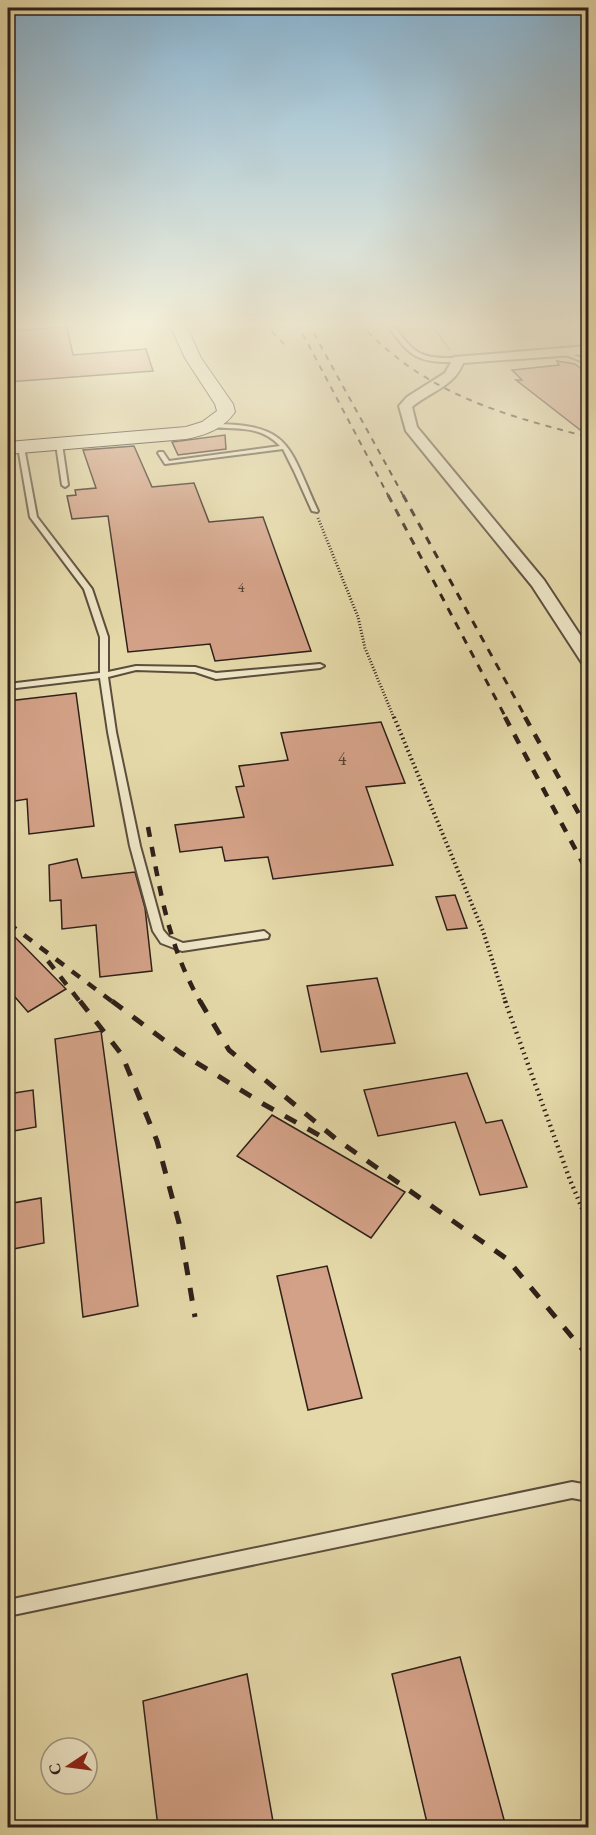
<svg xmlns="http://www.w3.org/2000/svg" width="596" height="1835" font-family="'EB Garamond',serif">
  <rect width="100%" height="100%" fill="#e5d9a9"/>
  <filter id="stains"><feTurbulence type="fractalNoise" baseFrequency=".00333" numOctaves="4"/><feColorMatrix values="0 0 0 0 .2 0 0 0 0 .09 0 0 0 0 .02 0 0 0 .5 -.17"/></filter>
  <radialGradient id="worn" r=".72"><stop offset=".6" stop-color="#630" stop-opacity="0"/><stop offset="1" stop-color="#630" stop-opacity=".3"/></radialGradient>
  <g fill="#d3a187" stroke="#2e2019" stroke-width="1.5">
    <polygon points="67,327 73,355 146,349 153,371 8,382 8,331"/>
    <polygon points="557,361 575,364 588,374 588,436 516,380 522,380 512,370 559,365"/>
    <polygon points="225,435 226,449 178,455 172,442"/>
    <polygon points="134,446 152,487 194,483 209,522 263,517 311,651 215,661 210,644 128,652 108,516 72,519 67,496 76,495 75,490 96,488 83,450"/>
    <polygon points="76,693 94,826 29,834 27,799 8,802 8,701"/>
    <polygon points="381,722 405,783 366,787 393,865 273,879 268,857 225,861 222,847 180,852 175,825 244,817 236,787 244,786 239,766 288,760 281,733"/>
    <polygon points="77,859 82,878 135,872 145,908 152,971 100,977 96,925 62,929 61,900 50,901 49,865"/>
    <polygon points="455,895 467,928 447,930 436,897"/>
    <polygon points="8,930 66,989 28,1012 8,989"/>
    <polygon points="377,978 395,1043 321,1052 307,986"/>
    <polygon points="101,1031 138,1306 83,1317 55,1039"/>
    <polygon points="467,1073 486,1123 502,1120 527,1187 480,1195 455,1122 378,1136 364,1090"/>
    <polygon points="33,1090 36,1127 8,1132 8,1094"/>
    <polygon points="272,1115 405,1192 371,1238 237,1156"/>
    <polygon points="41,1198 44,1243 8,1250 8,1204"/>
    <polygon points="327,1266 362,1398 308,1410 277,1276"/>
    <polygon points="460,1657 506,1827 428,1827 392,1674"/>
    <polygon points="247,1674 274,1827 158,1827 143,1701"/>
  </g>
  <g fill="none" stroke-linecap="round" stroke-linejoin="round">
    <g stroke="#5c4e3d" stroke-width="4">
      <g id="lane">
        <path d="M386 323H392C414 354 419 359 458 358L461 360 458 362C416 363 410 357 386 323Z"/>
        <polygon points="561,351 588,360 588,364 561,353"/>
        <path d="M211 424C292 424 288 446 318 511L317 512 312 511 294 471 283 449 165 464 158 453 159 452H163L169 461 280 446C260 424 235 430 209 427L208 426Z"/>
        <polygon points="59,442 62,444 68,485 65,487 62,485 56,444"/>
        <polygon points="21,445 24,447 37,517 92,589 108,637 108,672 136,666 195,667 216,673 320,664 324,666 320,668 216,679 195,672 136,670 108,677 116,732 140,846 163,930 169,937 183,943 264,931 269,935 268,938 182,951 161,943 153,931 130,846 108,732 100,678 8,689 8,684 100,673 100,637 84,589 30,517 18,447"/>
        <polygon points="572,1482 588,1485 588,1501 572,1498 8,1616 8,1600"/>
      </g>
    </g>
    <g stroke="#5c4e3d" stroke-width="4">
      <path id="street" d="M588 346V354L463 363C454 387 429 392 412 407L417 427 544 580 588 647V664L582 663 532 586 406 431 399 406 407 397 445 373 454 357Z"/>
    </g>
    <g stroke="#2e2019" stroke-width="2">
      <path id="secondary" d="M169 323H185L201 358 233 404 235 412C223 429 206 435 186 439L8 454V442L186 427 202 422 217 411 215 404 185 358Z"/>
    </g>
    <polyline stroke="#2e2019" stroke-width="2" stroke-dasharray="1 1.5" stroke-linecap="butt" points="430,323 450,350"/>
    <polyline stroke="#2e2019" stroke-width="3" stroke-dasharray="1 2" stroke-linecap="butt" points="318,518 358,617 365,648 394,718"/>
    <polyline stroke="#2e2019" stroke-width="4" stroke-dasharray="1.5 3" stroke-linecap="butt" points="394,717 483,931 506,1003"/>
    <polyline stroke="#2e2019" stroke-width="4.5" stroke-dasharray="1.5 4" stroke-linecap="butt" points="505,1001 570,1180 588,1222"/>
    <use href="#lane" fill="#eee6c7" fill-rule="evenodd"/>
    <use href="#street" fill="#eee6c7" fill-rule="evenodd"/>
    <use href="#secondary" fill="#eee6c7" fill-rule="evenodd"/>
    <g stroke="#2e2019" stroke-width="2" stroke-dasharray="6 6" stroke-linecap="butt">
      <polyline points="263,323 286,346"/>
      <polyline points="297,323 389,497"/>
      <polyline points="308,323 404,497"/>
      <path d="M359 323C426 394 497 413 588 437"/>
    </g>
    <g stroke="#2e2019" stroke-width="3" stroke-dasharray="8 8" stroke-linecap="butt">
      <polyline points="388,495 506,718"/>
      <polyline points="403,495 526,718"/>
    </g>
    <g stroke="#2e2019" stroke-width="4.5" stroke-dasharray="10 10" stroke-linecap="butt">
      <polyline points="505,717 588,873"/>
      <polyline points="525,717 588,830"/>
      <path d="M148 827C160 889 168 947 201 1003"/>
      <polyline points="8,923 114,1003"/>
      <polyline points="48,961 81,1003"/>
    </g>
    <g stroke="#2e2019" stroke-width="5" stroke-dasharray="13 13" stroke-linecap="butt">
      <polyline points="80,1001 122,1055 157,1141 179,1223 195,1317"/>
      <polyline points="112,1001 181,1053 265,1105 326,1139"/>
      <polyline points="200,1001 229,1050 336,1139 507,1259 588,1356"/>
    </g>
  </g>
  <linearGradient id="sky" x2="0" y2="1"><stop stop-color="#89b5d3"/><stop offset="0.56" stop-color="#f3eed8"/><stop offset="1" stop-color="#f3eed8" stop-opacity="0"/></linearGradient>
  <rect width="596" height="580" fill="url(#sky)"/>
  <g text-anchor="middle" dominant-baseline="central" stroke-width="5" stroke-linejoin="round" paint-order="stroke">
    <g font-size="15" fill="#574034">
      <text x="241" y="586">4</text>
    </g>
    <g font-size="18" fill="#574034">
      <text x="342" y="758">4</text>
    </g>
  </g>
  <rect width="596" height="1835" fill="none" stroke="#e5d9a9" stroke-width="30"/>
  <rect x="9" y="9" width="578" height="1817" fill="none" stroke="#2e2019" stroke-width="3"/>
  <rect x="15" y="15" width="566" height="1805" fill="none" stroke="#2e2019" stroke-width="1.5"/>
  <g transform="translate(69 1766) rotate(257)"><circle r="28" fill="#eee6c7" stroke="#a19781" stroke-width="1.5"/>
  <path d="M0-4.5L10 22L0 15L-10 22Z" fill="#8f2418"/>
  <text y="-9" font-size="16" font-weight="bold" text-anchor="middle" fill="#2e2019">С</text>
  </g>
  <rect width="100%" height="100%" filter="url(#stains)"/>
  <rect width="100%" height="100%" fill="url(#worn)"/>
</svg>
